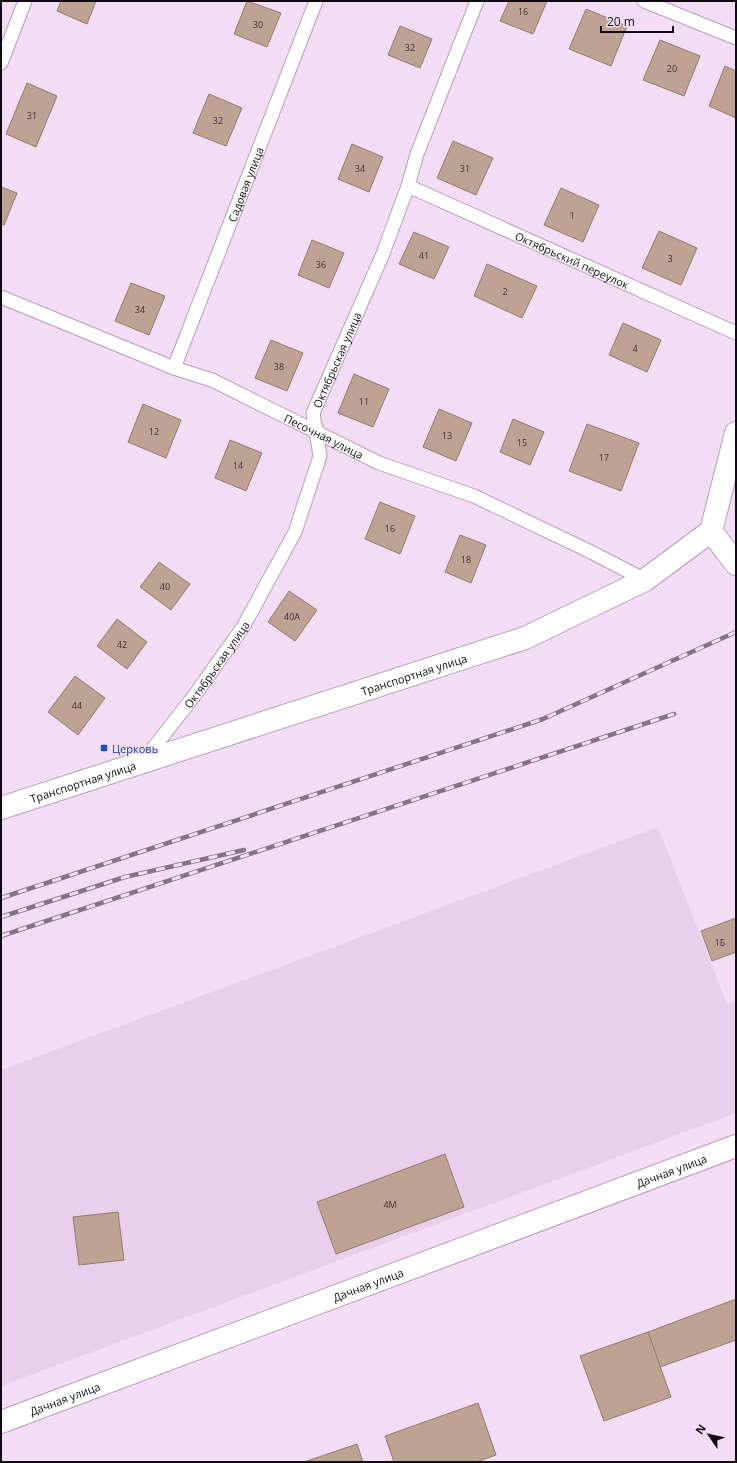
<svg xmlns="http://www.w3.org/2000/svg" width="737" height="1463" font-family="'Open Sans',sans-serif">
  <rect width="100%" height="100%" fill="#f3ddf5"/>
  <polygon fill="#eacfec" points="658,827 727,1004 736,1001 736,1113 1,1386 1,1070"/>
  <g fill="#bea394" stroke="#947a6c">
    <polygon points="61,1 96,1 87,24 57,11"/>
    <polygon points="247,1 281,13 267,47 234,34"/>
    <polygon points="509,1 547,1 533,34 500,21"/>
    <polygon points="586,9 627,26 611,66 569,49"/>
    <polygon points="400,26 432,39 420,68 388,55"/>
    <polygon points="660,40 700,56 684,96 643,80"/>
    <polygon points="725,66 736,71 736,118 709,106"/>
    <polygon points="27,83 57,96 36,147 6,134"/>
    <polygon points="209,94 242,108 226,146 193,133"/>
    <polygon points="453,141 493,158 476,195 437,178"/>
    <polygon points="352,144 383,157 369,192 338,179"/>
    <polygon points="1,187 17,193 4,225 1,224"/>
    <polygon points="561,188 599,205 583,242 544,225"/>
    <polygon points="659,231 697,248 681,285 642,268"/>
    <polygon points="414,232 449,247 434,279 399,264"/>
    <polygon points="312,240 344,253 329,288 298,275"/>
    <polygon points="487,264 537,286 522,318 474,296"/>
    <polygon points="131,283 165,296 149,335 115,321"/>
    <polygon points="623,323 661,340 647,372 609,355"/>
    <polygon points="271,340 303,353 287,391 255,378"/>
    <polygon points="354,374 389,389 373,427 338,413"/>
    <polygon points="143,404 181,420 166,458 128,442"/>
    <polygon points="439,409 472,423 456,461 423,447"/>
    <polygon points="513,419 544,432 530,465 500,452"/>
    <polygon points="587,424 639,443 621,491 569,471"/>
    <polygon points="230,440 262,453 246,491 215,478"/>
    <polygon points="380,502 415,516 400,554 365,539"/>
    <polygon points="460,535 486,545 471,583 445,572"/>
    <polygon points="159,562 190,584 171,610 140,587"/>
    <polygon points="289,591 317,610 295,641 268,622"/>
    <polygon points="117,619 147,642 127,669 97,646"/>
    <polygon points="75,676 105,698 78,735 48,712"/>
    <polygon points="736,918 736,952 712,961 701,931"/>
    <polygon points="445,1154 464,1207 336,1254 317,1202"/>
    <polygon points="118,1212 124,1260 79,1265 73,1217"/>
    <polygon points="736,1299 736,1340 660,1367 648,1332"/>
    <polygon points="648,1332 671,1397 604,1421 580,1356"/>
    <polygon points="478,1403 496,1455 476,1462 394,1462 385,1436"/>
    <polygon points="357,1444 363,1462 304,1462"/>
  </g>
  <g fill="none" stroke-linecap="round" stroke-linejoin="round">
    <g stroke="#b4a0b6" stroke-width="15">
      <g id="service">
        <polyline points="644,1 736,38"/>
        <polyline points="1,63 25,1"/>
        <path id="s1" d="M408 186 736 333"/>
        <path id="s2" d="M1 297 174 368 212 380 379 463 474 496 591 552 645 580"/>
        <path id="s3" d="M174 368 316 1"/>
        <path id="s4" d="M144 760 194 696 243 627 295 532 320 456 313 413 382 256 408 186 417 154 477 1"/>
      </g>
    </g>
    <g stroke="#b4a0b6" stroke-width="24">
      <g id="minor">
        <path id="s5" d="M1 1422 736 1146"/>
      </g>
    </g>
    <g stroke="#b4a0b6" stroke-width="24">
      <g id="tertiary">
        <polyline points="711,531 736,564"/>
        <path id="s6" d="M1 808 525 638 645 580 711 531 736 433"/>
      </g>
    </g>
    <use href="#service" stroke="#fff" stroke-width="13"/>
    <use href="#minor" stroke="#fff" stroke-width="22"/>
    <use href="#tertiary" stroke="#fff" stroke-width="22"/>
    <g stroke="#827484" stroke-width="4.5">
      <g id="rail">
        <polyline points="1,898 543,719 736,632"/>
        <polyline points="1,917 125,877 244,850"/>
        <polyline points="1,936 674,714"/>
      </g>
    </g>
    <use href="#rail" stroke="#f3ddf5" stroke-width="3" stroke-dasharray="9" stroke-linecap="butt"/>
  </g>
  <rect fill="#1a4fb4" stroke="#f3ddf5" stroke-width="1.5" x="100" y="744" width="8" height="8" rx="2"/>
  <g text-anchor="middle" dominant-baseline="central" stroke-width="3.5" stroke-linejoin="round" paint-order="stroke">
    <g font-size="9" fill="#3c3032">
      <text x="523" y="11">16</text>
      <text x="258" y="24">30</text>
      <text x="410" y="47">32</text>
      <text x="672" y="68">20</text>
      <text x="32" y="115">31</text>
      <text x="218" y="120">32</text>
      <text x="360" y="168">34</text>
      <text x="465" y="168">31</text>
      <text x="572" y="215">1</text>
      <text x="424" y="255">41</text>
      <text x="670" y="258">3</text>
      <text x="321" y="264">36</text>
      <text x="505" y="291">2</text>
      <text x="140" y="309">34</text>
      <text x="635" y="348">4</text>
      <text x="279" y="366">38</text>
      <text x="364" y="401">11</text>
      <text x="154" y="431">12</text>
      <text x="447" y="435">13</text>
      <text x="522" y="442">15</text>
      <text x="604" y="457">17</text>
      <text x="238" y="465">14</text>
      <text x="390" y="528">16</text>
      <text x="466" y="559">18</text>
      <text x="165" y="586">40</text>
      <text x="292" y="616">40А</text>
      <text x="122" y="644">42</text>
      <text x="77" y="705">44</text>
      <text x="720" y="942">1Б</text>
      <text x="390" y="1204">4М</text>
    </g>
    <g font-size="11" fill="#110a12" stroke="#f3ddf5">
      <text stroke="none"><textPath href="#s3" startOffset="197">Садовая улица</textPath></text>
      <text stroke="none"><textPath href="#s1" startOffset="180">Октябрьский переулок</textPath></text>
      <text stroke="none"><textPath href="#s4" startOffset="456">Октябрьская улица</textPath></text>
      <text stroke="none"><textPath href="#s2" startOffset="352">Песочная улица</textPath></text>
      <text stroke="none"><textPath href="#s4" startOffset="120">Октябрьская улица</textPath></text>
      <text stroke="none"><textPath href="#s6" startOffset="434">Транспортная улица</textPath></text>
      <text stroke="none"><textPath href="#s6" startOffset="86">Транспортная улица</textPath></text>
      <text stroke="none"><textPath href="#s5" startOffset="716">Дачная улица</textPath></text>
      <text stroke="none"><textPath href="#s5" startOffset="392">Дачная улица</textPath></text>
      <text stroke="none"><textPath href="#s5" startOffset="68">Дачная улица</textPath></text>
    </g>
    <g font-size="11" fill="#164399" stroke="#f3ddf5" text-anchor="start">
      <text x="112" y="748">Церковь</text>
    </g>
  </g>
  <rect width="737" height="1463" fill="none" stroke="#110a12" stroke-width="4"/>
  <g transform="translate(709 1435) rotate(304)" stroke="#f3ddf5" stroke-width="3" paint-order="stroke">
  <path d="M0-3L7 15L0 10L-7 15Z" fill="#110a12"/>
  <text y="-6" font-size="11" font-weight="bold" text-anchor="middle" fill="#110a12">N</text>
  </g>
  <path d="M601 26v6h72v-6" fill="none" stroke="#110a12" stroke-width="2"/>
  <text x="607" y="26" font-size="12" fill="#110a12" stroke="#f3ddf5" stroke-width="3" paint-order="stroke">20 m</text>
</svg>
